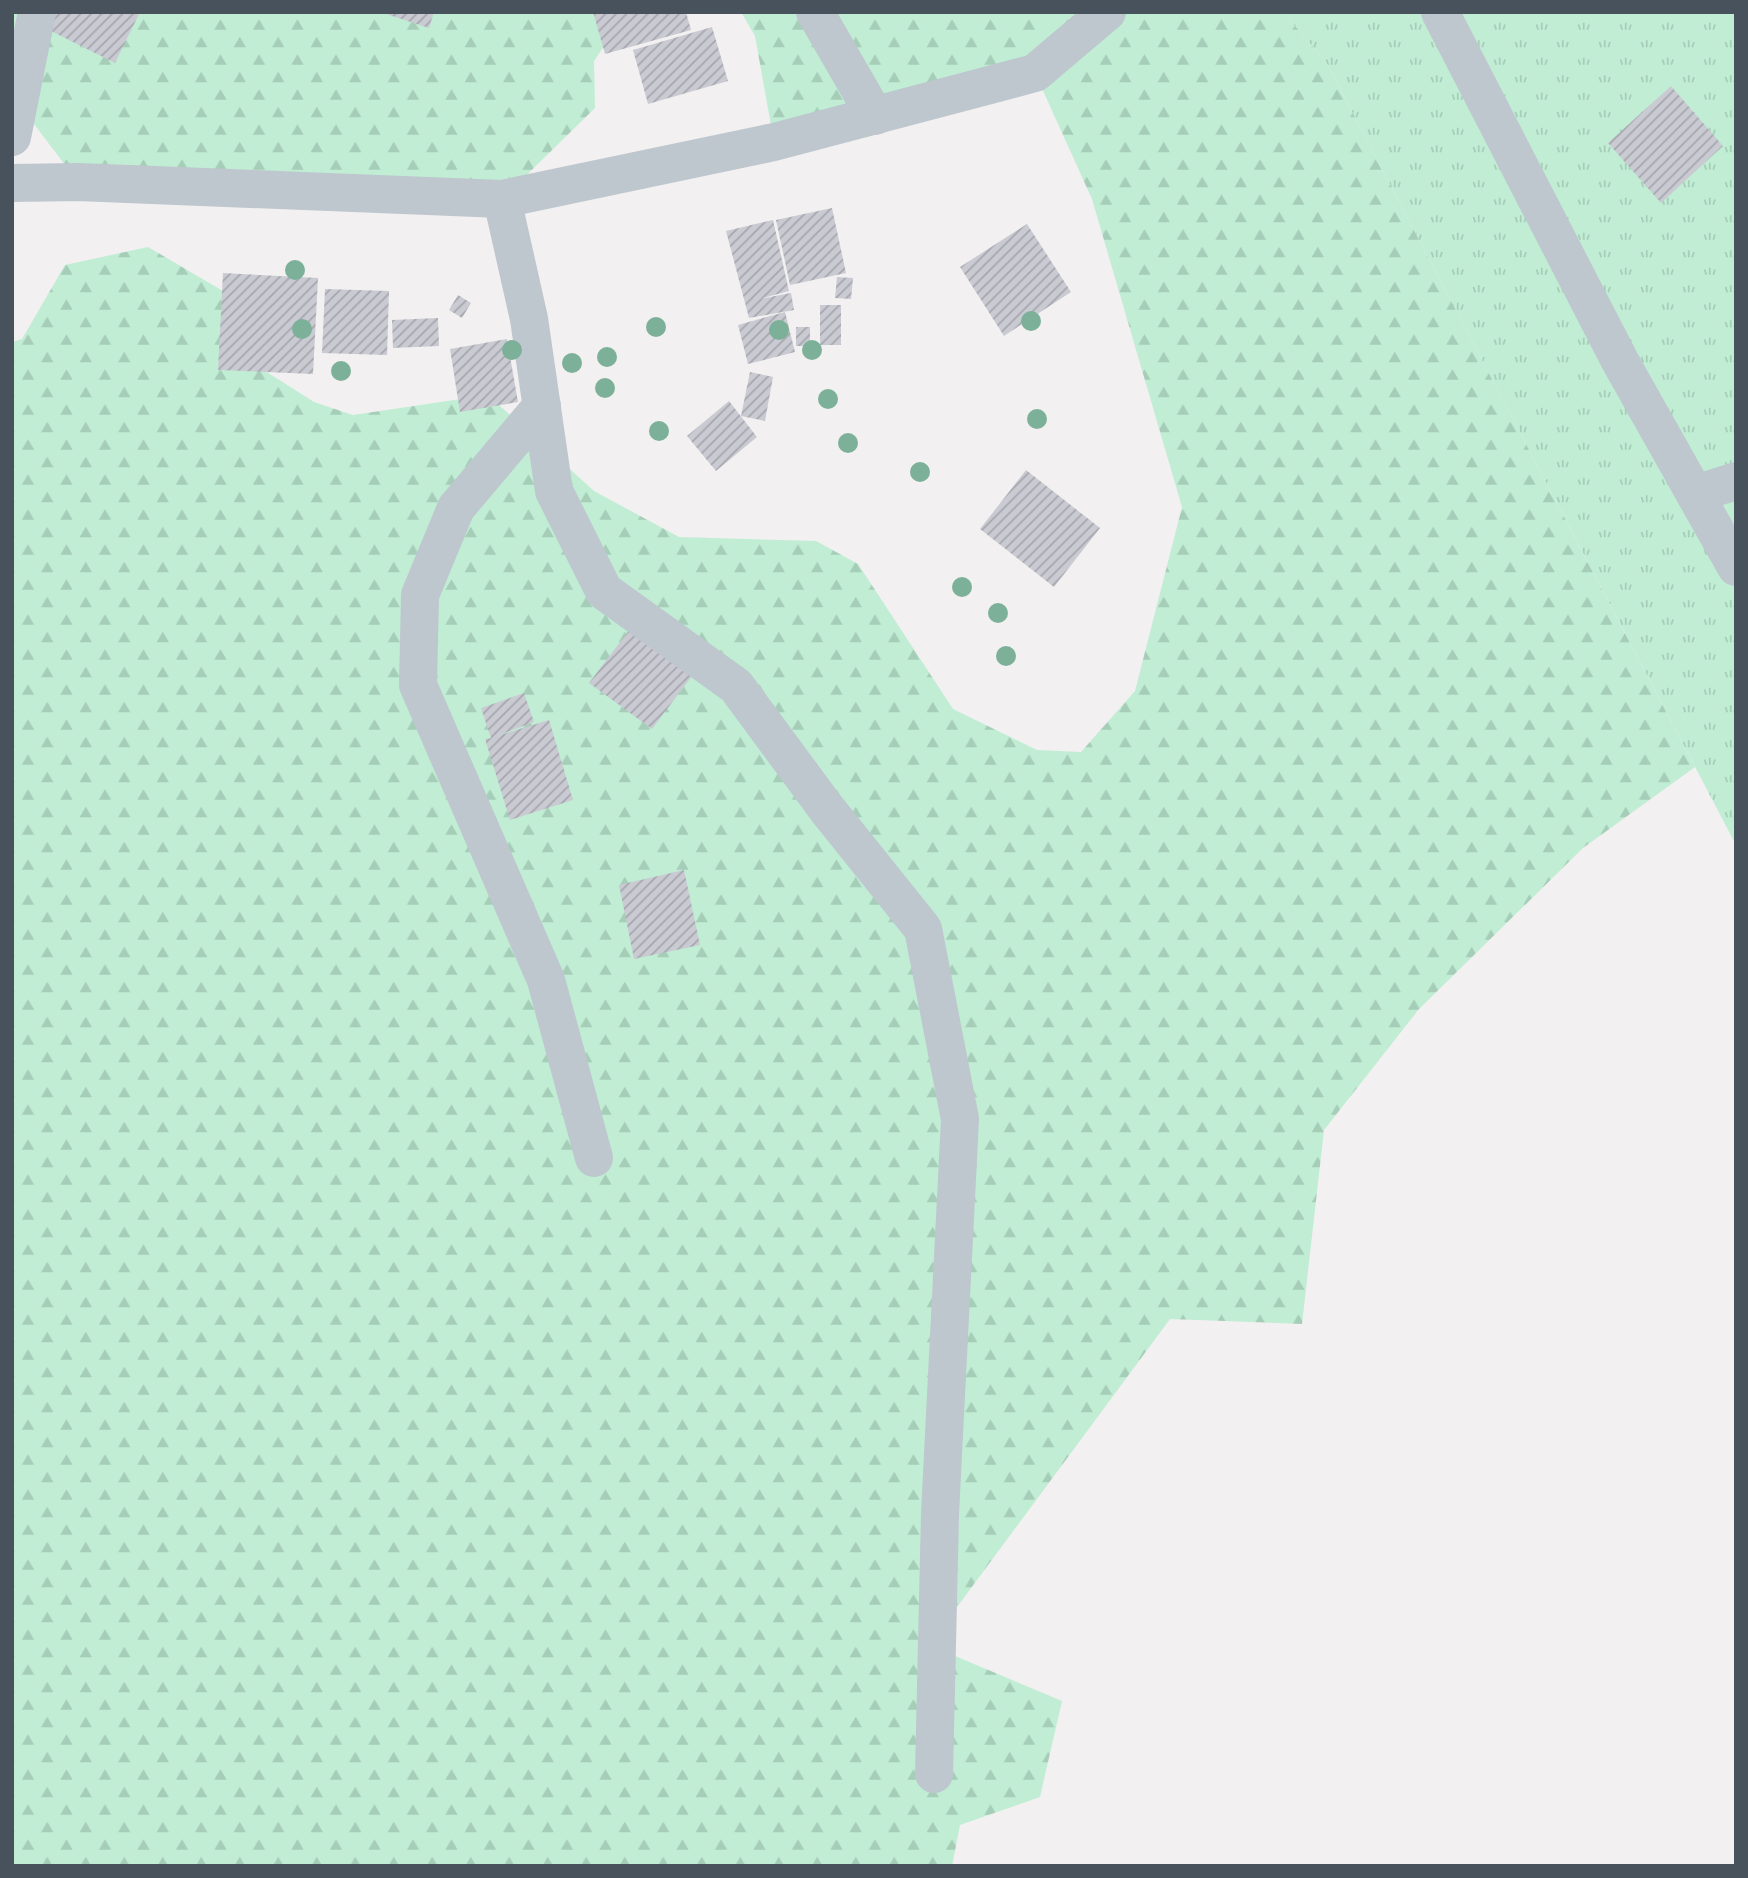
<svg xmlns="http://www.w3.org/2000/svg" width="1748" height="1878" font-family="'Asap Condensed',sans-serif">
  <defs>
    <pattern id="grass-tufts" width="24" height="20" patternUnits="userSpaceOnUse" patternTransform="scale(1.75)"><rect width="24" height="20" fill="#c0edd4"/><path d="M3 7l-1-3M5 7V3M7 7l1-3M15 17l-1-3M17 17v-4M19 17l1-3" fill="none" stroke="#a6cdb8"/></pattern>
    <pattern id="forest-firs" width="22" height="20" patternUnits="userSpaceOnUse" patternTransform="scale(1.75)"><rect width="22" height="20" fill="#c0edd4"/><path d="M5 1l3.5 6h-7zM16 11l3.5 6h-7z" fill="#a6cdb8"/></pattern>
    <pattern id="building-hatch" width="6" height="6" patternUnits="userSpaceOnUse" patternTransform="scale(1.75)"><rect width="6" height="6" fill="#cacbd2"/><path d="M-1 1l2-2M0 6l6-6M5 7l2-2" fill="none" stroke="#a6a7ae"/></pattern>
  </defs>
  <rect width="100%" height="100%" fill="#f2f0f0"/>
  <polygon fill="url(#grass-tufts)" points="1283,12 1736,12 1736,845 1326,62"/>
  <g fill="url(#forest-firs)">
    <polygon points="12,12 627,12 594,61 595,108 502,199 78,182 12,95"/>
    <polygon points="741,12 1283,12 1326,62 1695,767 1583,848 1419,1009 1324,1130 1302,1324 1170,1319 929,1645 1062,1701 1040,1797 960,1825 952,1866 12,1866 12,342 22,339 65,265 148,247 223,291 262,369 314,402 353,415 488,395 594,491 679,537 816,541 858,564 953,709 1037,750 1081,752 1135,691 1182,507 1092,199 1035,73 774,142 755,36"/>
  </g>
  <g fill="url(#building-hatch)">
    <polygon points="57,12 140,12 115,63 49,30"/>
    <polygon points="380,12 434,12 429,28"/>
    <polygon points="593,12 686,12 691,30 605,54"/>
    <polygon points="712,27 728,81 648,104 633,50"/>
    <polygon points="1671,86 1723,146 1661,203 1608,143"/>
    <polygon points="832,208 846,273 790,285 776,220"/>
    <polygon points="773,220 789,291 759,299 791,293 794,310 749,318 726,231"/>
    <polygon points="1027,224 1071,292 1004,336 960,267"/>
    <polygon points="223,273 318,278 313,374 218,370"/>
    <polygon points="837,277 853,278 851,299 835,298"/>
    <polygon points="325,289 389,291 387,355 322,353"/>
    <polygon points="458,295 471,303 462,318 449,310"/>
    <rect x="820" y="305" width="21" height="40"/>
    <polygon points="785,312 795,352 748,364 738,325"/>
    <polygon points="438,318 439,346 393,348 392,320"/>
    <rect x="796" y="327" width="14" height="19"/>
    <polygon points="507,339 518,402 460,412 450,349"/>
    <polygon points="750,372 773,377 765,421 741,416"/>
    <polygon points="729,401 757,437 716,471 687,436"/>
    <polygon points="1026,470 1100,528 1054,587 980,529"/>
    <polygon points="633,625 695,672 652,729 589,683"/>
    <polygon points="524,693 534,722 497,736 549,720 573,800 510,820 485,739 491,738 481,708"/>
    <polygon points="684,870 700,945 634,959 619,885"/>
  </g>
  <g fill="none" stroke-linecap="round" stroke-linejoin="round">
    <g stroke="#bec6ce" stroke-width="38">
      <polyline points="815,12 875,116"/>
      <polyline points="1440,12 1620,361 1736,567"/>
      <polyline points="12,137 37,12"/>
      <polyline points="12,183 78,182 502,199 774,142 1035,73 1107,12"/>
      <polyline points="502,199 529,319 554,491 604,591 736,686 826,808 923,929 960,1119 940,1514 934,1774"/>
      <polyline points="542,406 456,508 420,595 418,685 546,980 594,1158"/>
      <polyline points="1695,494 1736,481"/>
    </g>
  </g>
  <g fill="#7cb099">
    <circle cx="295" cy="270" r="10"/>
    <circle cx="1031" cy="321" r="10"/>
    <circle cx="656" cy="327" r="10"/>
    <circle cx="302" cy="329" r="10"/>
    <circle cx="779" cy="330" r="10"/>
    <circle cx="512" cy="350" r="10"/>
    <circle cx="812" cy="350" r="10"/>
    <circle cx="607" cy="357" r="10"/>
    <circle cx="572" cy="363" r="10"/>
    <circle cx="341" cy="371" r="10"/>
    <circle cx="605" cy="388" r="10"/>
    <circle cx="828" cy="399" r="10"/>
    <circle cx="1037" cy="419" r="10"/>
    <circle cx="659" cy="431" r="10"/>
    <circle cx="848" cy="443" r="10"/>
    <circle cx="920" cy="472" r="10"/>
    <circle cx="962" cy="587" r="10"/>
    <circle cx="998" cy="613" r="10"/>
    <circle cx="1006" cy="656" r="10"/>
  </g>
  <rect width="1748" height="1878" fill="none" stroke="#48525c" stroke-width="28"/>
</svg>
